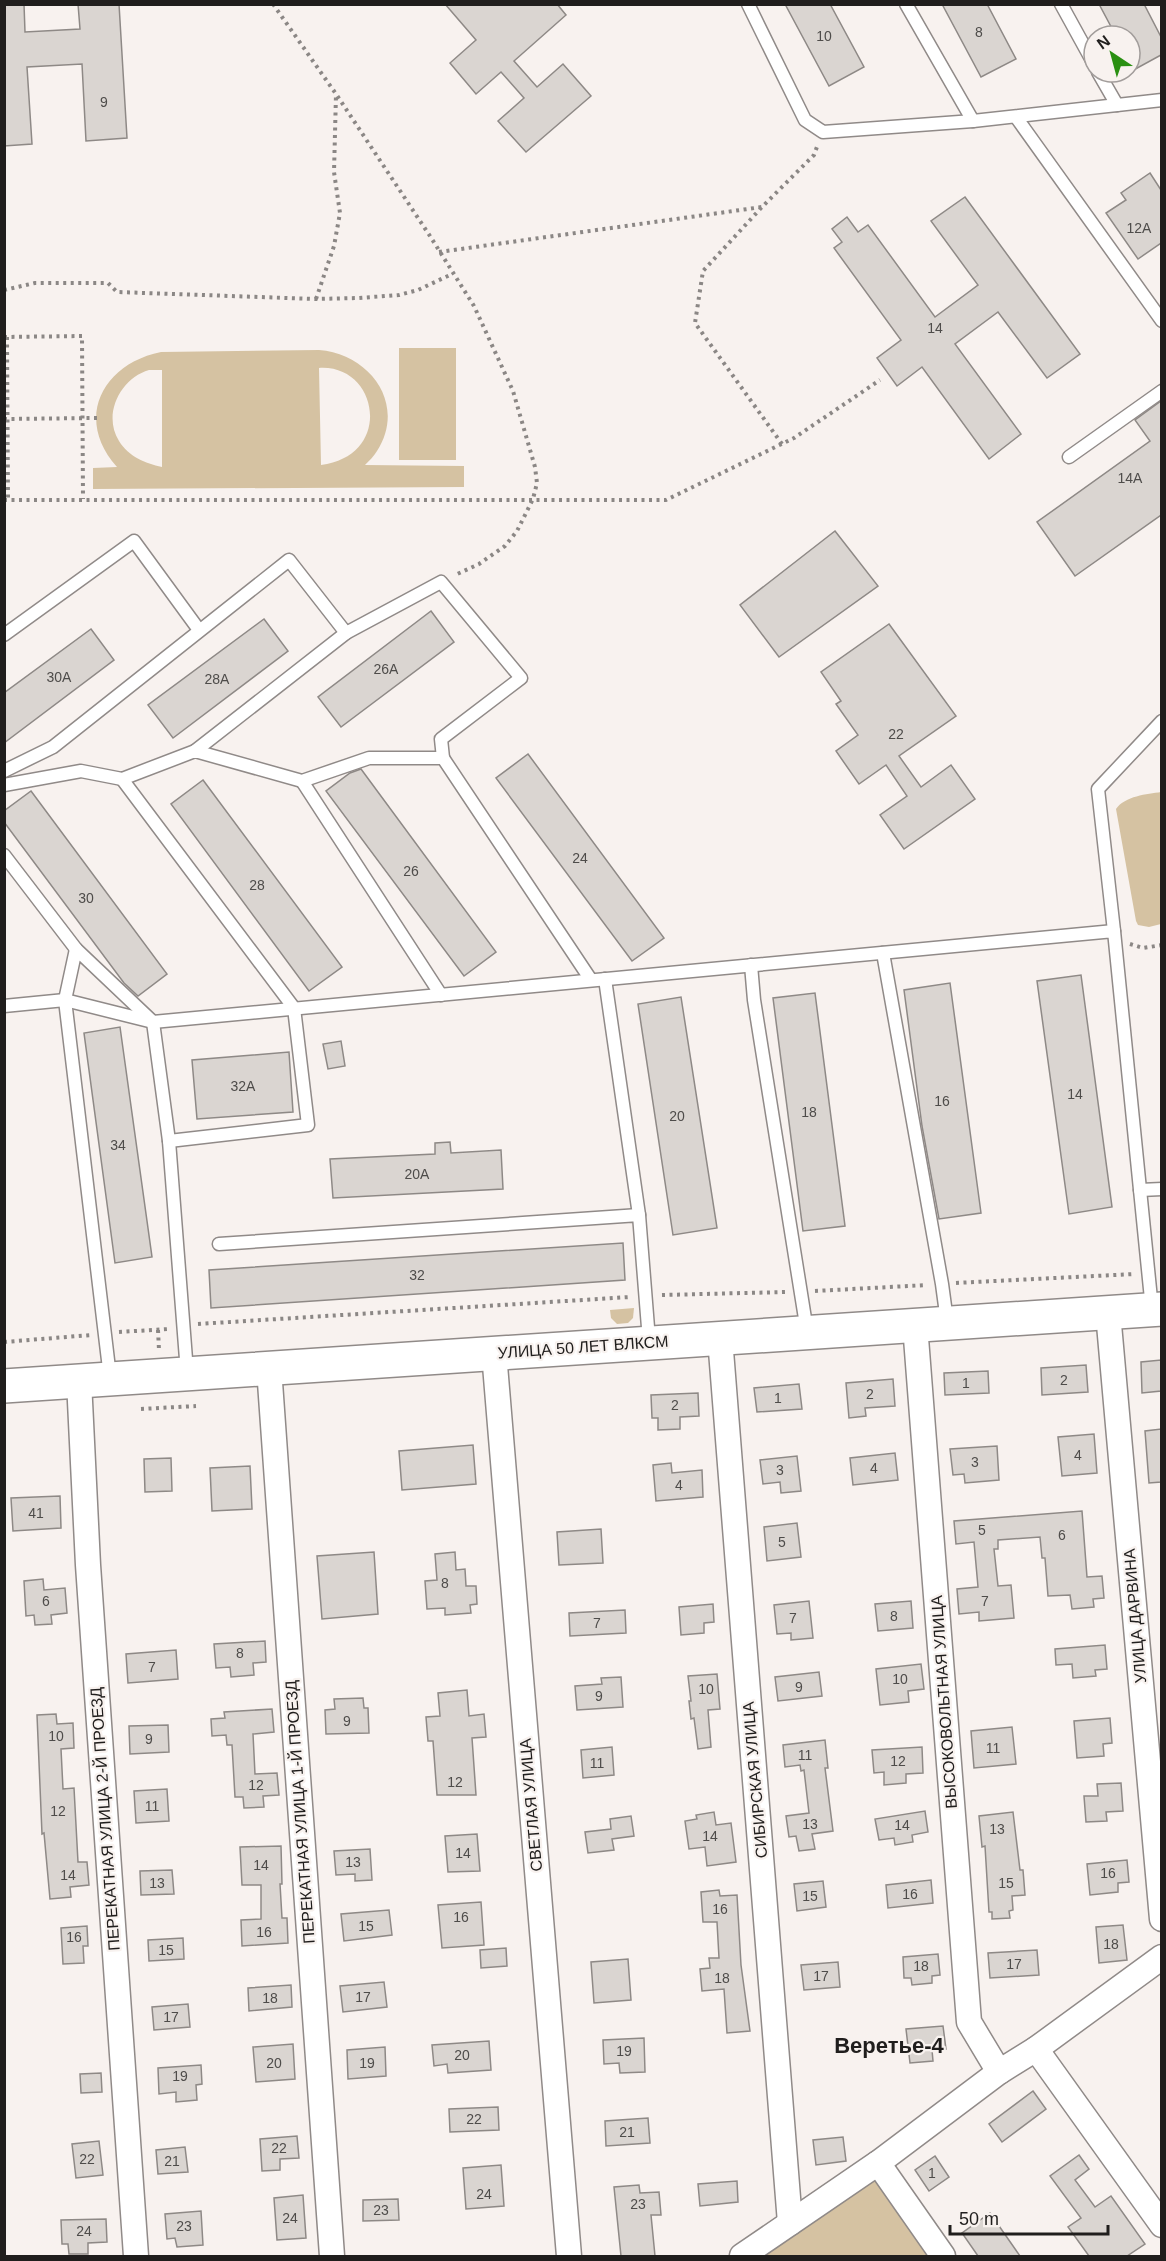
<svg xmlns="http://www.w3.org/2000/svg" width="1166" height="2261" font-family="Arial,sans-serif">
  <rect width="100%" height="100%" fill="#f8f2ef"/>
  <g fill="#d5c2a2" fill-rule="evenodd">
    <rect x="399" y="348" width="57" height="112"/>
    <path d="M319 350C370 354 407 404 377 451 374 456 369 461 365 465L464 466V487L93 489V468L117 467C74 419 102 364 161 352ZM319 368C379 364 394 456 321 465ZM149 370H162V467C145 463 129 457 119 441 102 414 121 378 149 370Z"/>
    <path d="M1161 792V924L1149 927 1138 925 1136 921 1116 809C1125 796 1147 794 1161 792Z"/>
    <polygon points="634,1308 633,1318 628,1323 617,1324 611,1318 610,1310"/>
    <polygon points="875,2175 933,2256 756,2256"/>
  </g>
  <g fill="#dad5d1" stroke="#8e8986" stroke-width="1.5">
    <polygon points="4,4 24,4 25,32 80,29 78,4 119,4 127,138 86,141 82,64 27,67 32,144 4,146"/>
    <polygon points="445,4 557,4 566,15 514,61 537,87 563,64 591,96 526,152 498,121 524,98 501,72 476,94 450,63 476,40"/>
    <polygon points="785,4 830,4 864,67 829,86"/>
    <polygon points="942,4 987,4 1016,59 981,77"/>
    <polygon points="1099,4 1144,4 1161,37 1161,55 1130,72 1130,36 1116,36"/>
    <polygon points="1150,173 1161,190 1161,243 1138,259 1106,213 1126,200 1121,193"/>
    <polygon points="965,197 1080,354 1047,378 998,312 955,344 1021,434 989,459 922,367 897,386 877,358 901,340 834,248 842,242 832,229 847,217 858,232 868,225 935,317 978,285 931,221"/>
    <polygon points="1161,401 1161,515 1075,576 1037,522 1150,441 1135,420"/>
    <polygon points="835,531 878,586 779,657 740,605"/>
    <polygon points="431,611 454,642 341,727 318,697"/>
    <polygon points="264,619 288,651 173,738 148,705"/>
    <polygon points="889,624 956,716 899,756 921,787 951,765 975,799 904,849 880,815 907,796 886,765 859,784 836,751 858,735 836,704 841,701 821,672"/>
    <polygon points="91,629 114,660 4,743 4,693"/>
    <polygon points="528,754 664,938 632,961 496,778"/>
    <polygon points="361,769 496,952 464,976 326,791 350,773"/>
    <polygon points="203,780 342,967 309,991 171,804"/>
    <polygon points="31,791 167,974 138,996 124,983 4,822 4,811"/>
    <polygon points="1081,975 1112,1207 1069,1214 1037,981"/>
    <polygon points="950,983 981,1213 939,1219 922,1126 904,990"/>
    <polygon points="815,993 845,1226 803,1231 773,998"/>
    <polygon points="681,997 717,1228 673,1235 638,1004"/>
    <polygon points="120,1027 152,1257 115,1263 84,1033"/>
    <polygon points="341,1041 345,1066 328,1069 323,1044"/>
    <polygon points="289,1052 293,1112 197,1119 192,1060"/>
    <polygon points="450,1142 451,1153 501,1150 503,1189 333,1198 330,1159 435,1154 435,1143"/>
    <polygon points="623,1243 625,1280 211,1308 209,1270"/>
    <polygon points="1161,1360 1161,1391 1142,1393 1141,1362"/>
    <polygon points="1086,1365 1088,1392 1042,1395 1041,1368"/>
    <polygon points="988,1371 989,1393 945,1395 944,1373"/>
    <polygon points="893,1379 895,1406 865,1408 866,1416 849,1418 846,1383"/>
    <polygon points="799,1384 802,1409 757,1412 754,1388"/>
    <polygon points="698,1393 699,1416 680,1417 680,1429 658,1430 658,1418 652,1418 651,1395"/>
    <polygon points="1161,1429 1161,1482 1149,1483 1145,1431"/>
    <polygon points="1094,1434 1097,1473 1062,1476 1058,1437"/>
    <polygon points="473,1445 476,1484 402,1490 399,1451"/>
    <polygon points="997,1446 999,1480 965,1483 964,1474 953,1475 950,1449"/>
    <polygon points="895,1453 898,1480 853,1485 850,1458"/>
    <polygon points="797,1456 801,1491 781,1493 780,1482 763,1484 760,1460"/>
    <polygon points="171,1458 172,1491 145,1492 144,1459"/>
    <polygon points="671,1463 672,1473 702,1470 703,1497 656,1501 653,1465"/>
    <polygon points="250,1466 252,1509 212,1511 210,1468"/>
    <polygon points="60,1496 61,1528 13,1531 11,1498"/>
    <polygon points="1082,1511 1087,1577 1102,1576 1104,1598 1093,1599 1094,1607 1072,1609 1070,1595 1048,1596 1045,1558 1042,1558 1040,1537 998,1540 998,1549 994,1549 998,1586 1011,1585 1014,1618 979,1621 979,1612 959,1614 957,1589 978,1587 974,1542 956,1544 954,1521"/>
    <polygon points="797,1523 801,1557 767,1561 764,1527"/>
    <polygon points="601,1529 603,1563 559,1565 557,1532"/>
    <polygon points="374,1552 378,1614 322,1619 317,1556"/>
    <polygon points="455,1552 456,1570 465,1569 466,1586 476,1586 477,1604 470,1605 471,1613 445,1615 445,1608 427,1609 425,1581 437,1580 435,1554"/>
    <polygon points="43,1579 44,1590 65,1588 67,1613 51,1615 52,1624 35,1625 34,1615 26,1616 24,1581"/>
    <polygon points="809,1601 813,1638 791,1640 791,1633 777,1634 774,1605"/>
    <polygon points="911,1601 913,1628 878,1631 875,1604"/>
    <polygon points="713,1604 714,1622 704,1623 704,1633 681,1635 679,1607"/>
    <polygon points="625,1610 626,1633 570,1636 569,1613"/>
    <polygon points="265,1641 266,1662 253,1663 254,1675 231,1677 230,1667 216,1668 214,1644"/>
    <polygon points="1105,1645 1107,1669 1095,1670 1096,1676 1073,1678 1072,1664 1056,1665 1055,1649"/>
    <polygon points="176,1650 178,1679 128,1683 126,1654"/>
    <polygon points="921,1664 924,1689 908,1691 909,1702 880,1705 876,1669"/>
    <polygon points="819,1672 822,1696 778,1701 775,1677"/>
    <polygon points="717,1674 720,1709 708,1710 711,1747 698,1749 694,1718 691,1719 689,1701 691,1701 688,1676"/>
    <polygon points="621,1677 623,1707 577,1710 575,1686 602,1684 601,1678"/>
    <polygon points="467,1690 469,1716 484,1714 486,1737 472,1738 476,1795 437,1795 433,1741 428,1741 426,1717 440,1716 438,1693"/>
    <polygon points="363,1698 364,1708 368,1708 369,1733 326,1734 325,1710 335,1709 334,1699"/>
    <polygon points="272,1709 274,1732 253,1734 255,1774 277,1773 279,1795 263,1796 264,1807 244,1808 243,1797 235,1797 232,1745 227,1745 226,1735 212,1736 211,1719 225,1718 224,1712"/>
    <polygon points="56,1714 57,1724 73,1723 74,1748 61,1749 63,1789 74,1788 78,1862 87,1862 89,1885 70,1887 71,1897 50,1899 44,1833 42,1834 37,1715"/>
    <polygon points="1110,1718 1112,1743 1103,1744 1104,1756 1077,1758 1074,1721"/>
    <polygon points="168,1725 169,1752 130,1754 129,1726"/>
    <polygon points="1012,1727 1016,1764 974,1768 971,1731"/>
    <polygon points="825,1740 828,1768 825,1768 833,1831 812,1834 815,1849 799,1851 796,1836 789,1837 786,1816 809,1813 804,1770 801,1771 800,1765 785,1767 783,1745"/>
    <polygon points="612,1747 614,1775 583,1778 581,1750"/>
    <polygon points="922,1747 923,1773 906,1774 906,1783 884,1785 884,1772 874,1773 872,1750"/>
    <polygon points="1121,1783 1123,1811 1106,1812 1107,1821 1086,1822 1084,1796 1098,1796 1097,1784"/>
    <polygon points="167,1789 169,1821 136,1823 134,1791"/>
    <polygon points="925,1811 928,1832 912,1835 913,1842 895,1845 894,1838 879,1840 875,1819"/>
    <polygon points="714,1812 716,1825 731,1823 736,1862 707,1866 705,1847 689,1849 685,1821 697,1819 696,1815"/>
    <polygon points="1013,1812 1020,1870 1023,1870 1025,1895 1012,1896 1013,1910 1009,1911 1010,1918 992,1919 992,1912 989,1912 985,1846 982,1847 979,1816"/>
    <polygon points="631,1816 634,1836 612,1839 614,1850 588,1853 585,1832 611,1829 610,1819"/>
    <polygon points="477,1834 480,1871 448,1872 445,1836"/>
    <polygon points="281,1846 282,1884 280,1884 282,1918 287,1918 288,1943 242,1946 241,1920 261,1919 261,1885 242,1885 240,1847"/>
    <polygon points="370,1849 372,1880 355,1881 355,1874 336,1875 334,1851"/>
    <polygon points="1127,1860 1129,1882 1118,1883 1118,1892 1090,1895 1087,1864"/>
    <polygon points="172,1870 174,1894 141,1895 140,1871"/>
    <polygon points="931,1880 933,1903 888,1908 886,1885"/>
    <polygon points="823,1881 826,1907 797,1911 794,1884"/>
    <polygon points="719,1890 720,1896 737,1895 741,1965 750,2031 727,2033 724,1989 702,1991 700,1969 710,1968 709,1958 719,1958 717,1922 703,1922 701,1892"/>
    <polygon points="481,1902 484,1945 442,1948 438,1905"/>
    <polygon points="389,1910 392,1935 344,1941 341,1914"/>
    <polygon points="1123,1925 1127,1960 1099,1963 1096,1927"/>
    <polygon points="87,1926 88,1946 83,1946 84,1963 63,1964 61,1928"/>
    <polygon points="183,1938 184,1959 149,1961 148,1940"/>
    <polygon points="506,1948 507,1966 481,1968 480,1950"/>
    <polygon points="1037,1950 1039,1975 990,1978 988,1953"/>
    <polygon points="938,1954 940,1975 932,1976 932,1983 912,1985 911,1978 904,1978 903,1957"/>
    <polygon points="628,1959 631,2000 594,2003 591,1962"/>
    <polygon points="838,1962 840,1987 804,1990 801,1965"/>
    <polygon points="384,1982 387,2007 343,2012 340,1986"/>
    <polygon points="291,1985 292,2007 249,2011 248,1988"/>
    <polygon points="188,2004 190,2027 154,2030 152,2007"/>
    <polygon points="943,2026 946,2049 932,2050 933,2061 910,2063 906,2029"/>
    <polygon points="644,2038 645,2072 620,2073 619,2063 604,2064 603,2040"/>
    <polygon points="489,2041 491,2070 448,2073 447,2064 434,2066 432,2045"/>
    <polygon points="293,2044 295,2079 256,2082 253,2047"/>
    <polygon points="385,2047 386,2076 348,2079 347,2050"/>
    <polygon points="201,2065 202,2084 196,2085 197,2100 176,2102 176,2092 159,2094 158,2068"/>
    <polygon points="101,2073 102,2092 81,2093 80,2074"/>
    <polygon points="1033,2091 1046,2109 1002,2142 989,2124"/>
    <polygon points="498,2107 499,2130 450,2132 449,2109"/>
    <polygon points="648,2118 650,2143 606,2146 605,2121"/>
    <polygon points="297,2136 299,2158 280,2159 280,2170 262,2171 260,2139"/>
    <polygon points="843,2137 846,2161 816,2165 813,2140"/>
    <polygon points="99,2141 103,2175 76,2178 72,2144"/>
    <polygon points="185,2147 188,2172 158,2174 156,2150"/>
    <polygon points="1079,2155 1089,2169 1075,2180 1095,2207 1111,2196 1145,2244 1127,2256 1089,2256 1068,2227 1081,2218 1050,2176"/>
    <polygon points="935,2156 949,2177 929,2191 915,2170"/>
    <polygon points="501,2165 504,2206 466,2209 463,2168"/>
    <polygon points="737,2181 738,2202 700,2206 698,2184"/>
    <polygon points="639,2185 640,2193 659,2192 661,2215 651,2215 655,2256 621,2256 614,2187"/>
    <polygon points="303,2195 306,2238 277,2240 274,2198"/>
    <polygon points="398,2199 399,2220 363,2221 363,2200"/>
    <polygon points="201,2211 203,2245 177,2247 175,2238 167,2239 165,2214"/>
    <polygon points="990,2213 1020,2256 978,2256 962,2233"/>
    <polygon points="106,2219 107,2242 88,2243 88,2254 69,2254 68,2244 62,2244 61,2220"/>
  </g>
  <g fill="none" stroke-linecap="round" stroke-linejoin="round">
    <g stroke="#908a88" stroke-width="15">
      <g id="service">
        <polyline points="748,4 805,120 823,132 973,121 1162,100"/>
        <polyline points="906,4 973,121"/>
        <polyline points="1061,4 1094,64"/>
        <polyline points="1098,72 1117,105"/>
        <polyline points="1016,117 1162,321"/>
        <polyline points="1069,457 1162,391"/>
        <polyline points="4,635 134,541 199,630"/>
        <polyline points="195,751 346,633"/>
        <polyline points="4,771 53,747 289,560 346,633 441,582 521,678 441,739 443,758"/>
        <polyline points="122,779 294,1008 308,1125 169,1141"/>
        <polyline points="302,781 441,995"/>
        <polyline points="4,785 81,771 122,779 195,751 302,781 369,758 443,758 591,980"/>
        <polyline points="4,855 76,949"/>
        <polyline points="1114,931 1098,789 1162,721"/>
        <polyline points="883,953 942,1284 947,1321"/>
        <polyline points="751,965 754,1000 807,1331"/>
        <polyline points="605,979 639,1215"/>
        <polyline points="4,1006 65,1000 153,1022 1114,931 1152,1309"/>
        <polyline points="1140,1190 1162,1189"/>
        <polyline points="219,1244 639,1215 649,1340"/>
        <polyline points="110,1377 65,1000 76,949 153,1022 169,1141 187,1372"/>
      </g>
    </g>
    <g stroke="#908a88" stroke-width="27">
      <g id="minor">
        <polyline points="1108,1313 1162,1919"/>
        <polyline points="915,1325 969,2022 999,2072"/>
        <polyline points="720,1338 790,2223"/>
        <polyline points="494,1353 569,2256"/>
        <polyline points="269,1368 332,2256"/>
        <polyline points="79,1381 88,1565 136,2256"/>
        <polyline points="1036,2049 1162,2225"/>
        <polyline points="878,2163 943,2256"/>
        <polyline points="742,2256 878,2163 999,2072 1036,2049 1162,1957"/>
      </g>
    </g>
    <g stroke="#908a88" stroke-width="36">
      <polyline id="secondary" points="4,1386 1162,1309"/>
    </g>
    <g stroke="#8b8785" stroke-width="4" stroke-dasharray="3 4.5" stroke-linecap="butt">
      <polyline points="273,4 336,94 430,236 474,306 513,391 535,467 537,483 533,499 517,531 505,546 479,564 455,575"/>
      <polyline points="439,252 762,207"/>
      <polyline points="4,290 35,283 108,283 117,292 316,299 359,298 399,295 418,290 452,274"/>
      <polyline points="316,299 334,246 340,213 334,172 336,94"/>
      <polyline points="4,337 82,336 83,499"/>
      <polyline points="7,337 8,500"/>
      <polyline points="4,419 97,418"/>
      <polyline points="782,444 695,323 703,271 762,207 814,155 818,144"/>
      <polyline points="4,500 666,500 794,438 880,380"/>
      <polyline points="1130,944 1143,948 1162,945"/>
      <polyline points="956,1283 1134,1274"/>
      <polyline points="815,1291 927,1285"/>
      <polyline points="662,1295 786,1292"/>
      <polyline points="198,1324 630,1297"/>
      <polyline points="158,1330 159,1350"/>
      <polyline points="119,1332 169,1329"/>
      <polyline points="4,1342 91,1335"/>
      <polyline points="141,1409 196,1406"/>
    </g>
    <use href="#service" stroke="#fff" stroke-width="12"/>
    <use href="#minor" stroke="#fff" stroke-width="24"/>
    <use href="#secondary" stroke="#fff" stroke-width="33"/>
  </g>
  <g text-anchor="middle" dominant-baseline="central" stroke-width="4.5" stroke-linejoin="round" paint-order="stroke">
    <g font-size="14" fill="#4e4c4a">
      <text x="979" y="32">8</text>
      <text x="824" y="36">10</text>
      <text x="104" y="102">9</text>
      <text x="1139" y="228">12А</text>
      <text x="935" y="328">14</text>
      <text x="1130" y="478">14А</text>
      <text x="386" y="669">26А</text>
      <text x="59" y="677">30А</text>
      <text x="217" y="679">28А</text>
      <text x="896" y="734">22</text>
      <text x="580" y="858">24</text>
      <text x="411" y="871">26</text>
      <text x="257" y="885">28</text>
      <text x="86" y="898">30</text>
      <text x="243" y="1086">32А</text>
      <text x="1075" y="1094">14</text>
      <text x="942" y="1101">16</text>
      <text x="809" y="1112">18</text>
      <text x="677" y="1116">20</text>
      <text x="118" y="1145">34</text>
      <text x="417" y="1174">20А</text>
      <text x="417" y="1275">32</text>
      <text x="1064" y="1380">2</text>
      <text x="966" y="1383">1</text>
      <text x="870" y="1394">2</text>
      <text x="778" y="1398">1</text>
      <text x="675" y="1405">2</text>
      <text x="1078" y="1455">4</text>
      <text x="975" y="1462">3</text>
      <text x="874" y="1468">4</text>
      <text x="780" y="1470">3</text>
      <text x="679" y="1485">4</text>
      <text x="36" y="1513">41</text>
      <text x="982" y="1530">5</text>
      <text x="1062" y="1535">6</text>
      <text x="782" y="1542">5</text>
      <text x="445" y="1583">8</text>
      <text x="46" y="1601">6</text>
      <text x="985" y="1601">7</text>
      <text x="894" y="1616">8</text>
      <text x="793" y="1618">7</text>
      <text x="597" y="1623">7</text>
      <text x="240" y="1653">8</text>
      <text x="152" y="1667">7</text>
      <text x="900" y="1679">10</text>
      <text x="799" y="1687">9</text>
      <text x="706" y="1689">10</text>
      <text x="599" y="1696">9</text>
      <text x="347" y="1721">9</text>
      <text x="56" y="1736">10</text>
      <text x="149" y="1739">9</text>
      <text x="993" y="1748">11</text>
      <text x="805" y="1755">11</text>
      <text x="898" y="1761">12</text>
      <text x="597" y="1763">11</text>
      <text x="455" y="1782">12</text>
      <text x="256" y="1785">12</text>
      <text x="152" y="1806">11</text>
      <text x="58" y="1811">12</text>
      <text x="810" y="1824">13</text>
      <text x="902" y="1825">14</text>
      <text x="997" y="1829">13</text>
      <text x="710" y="1836">14</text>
      <text x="463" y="1853">14</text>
      <text x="353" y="1862">13</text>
      <text x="261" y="1865">14</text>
      <text x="1108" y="1873">16</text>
      <text x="68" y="1875">14</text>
      <text x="157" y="1883">13</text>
      <text x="1006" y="1883">15</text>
      <text x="910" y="1894">16</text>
      <text x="810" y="1896">15</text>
      <text x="720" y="1909">16</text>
      <text x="461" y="1917">16</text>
      <text x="366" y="1926">15</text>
      <text x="264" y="1932">16</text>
      <text x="74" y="1937">16</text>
      <text x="1111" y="1944">18</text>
      <text x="166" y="1950">15</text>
      <text x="1014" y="1964">17</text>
      <text x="921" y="1966">18</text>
      <text x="821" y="1976">17</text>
      <text x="722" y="1978">18</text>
      <text x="363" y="1997">17</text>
      <text x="270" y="1998">18</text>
      <text x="171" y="2017">17</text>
      <text x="624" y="2051">19</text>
      <text x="462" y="2055">20</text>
      <text x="274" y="2063">20</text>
      <text x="367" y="2063">19</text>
      <text x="180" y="2076">19</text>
      <text x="474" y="2119">22</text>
      <text x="627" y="2132">21</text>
      <text x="279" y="2148">22</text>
      <text x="87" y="2159">22</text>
      <text x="172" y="2161">21</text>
      <text x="932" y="2173">1</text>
      <text x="484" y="2194">24</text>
      <text x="638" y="2204">23</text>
      <text x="381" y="2210">23</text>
      <text x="290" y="2218">24</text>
      <text x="184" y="2226">23</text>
      <text x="84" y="2231">24</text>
    </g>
    <g font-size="16" fill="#201e1d" stroke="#f8f2ef">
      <text transform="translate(583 1347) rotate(-4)">УЛИЦА 50 ЛЕТ ВЛКСМ</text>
      <text transform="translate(1135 1616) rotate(-95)">УЛИЦА ДАРВИНА</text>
      <text transform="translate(944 1702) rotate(-94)">ВЫСОКОВОЛЬТНАЯ УЛИЦА</text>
      <text transform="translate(755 1780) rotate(-95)">СИБИРСКАЯ УЛИЦА</text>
      <text transform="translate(531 1805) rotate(-95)">СВЕТЛАЯ УЛИЦА</text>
      <text transform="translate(300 1812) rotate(-94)">ПЕРЕКАТНАЯ УЛИЦА 1-Й ПРОЕЗД</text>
      <text transform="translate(105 1819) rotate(-94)">ПЕРЕКАТНАЯ УЛИЦА 2-Й ПРОЕЗД</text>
    </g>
    <g font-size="22" font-weight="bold" fill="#201e1d" stroke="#f8f2ef">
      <text x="889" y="2045">Веретье-4</text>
    </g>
  </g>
  <rect width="1166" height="2261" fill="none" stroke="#201e1d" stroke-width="12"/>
  <g transform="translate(1112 54) rotate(324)"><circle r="28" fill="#f8f2ef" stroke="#a29d9b" stroke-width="1.5"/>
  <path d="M0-4.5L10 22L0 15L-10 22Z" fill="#2a9012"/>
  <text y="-9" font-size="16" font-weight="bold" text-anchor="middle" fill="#201e1d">N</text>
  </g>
  <path d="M950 2225v9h158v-9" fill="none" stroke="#201e1d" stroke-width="3"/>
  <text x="959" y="2225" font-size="18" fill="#201e1d" stroke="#f8f2ef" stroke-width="4.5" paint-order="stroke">50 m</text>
</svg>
